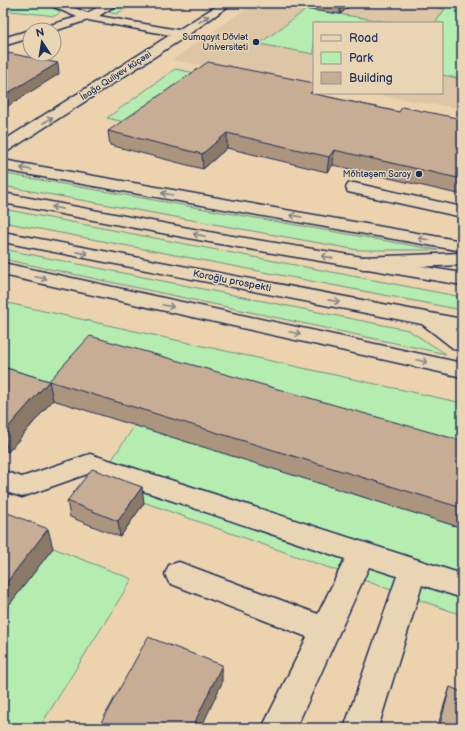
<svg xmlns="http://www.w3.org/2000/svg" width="465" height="731" font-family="'Balsamiq Sans',sans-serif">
  <rect width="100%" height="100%" fill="#ecd3ae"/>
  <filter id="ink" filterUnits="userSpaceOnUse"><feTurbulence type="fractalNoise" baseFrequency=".025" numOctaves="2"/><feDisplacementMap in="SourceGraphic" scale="8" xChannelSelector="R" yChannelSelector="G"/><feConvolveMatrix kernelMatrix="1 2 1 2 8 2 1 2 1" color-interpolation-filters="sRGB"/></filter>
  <g filter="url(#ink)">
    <polygon fill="#ddc5a5" points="254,3 462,3 462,109 366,93 442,93 442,23 314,23 314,84 172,60"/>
    <g fill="#b5ecaf" stroke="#688e86">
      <polygon points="3,3 72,3 55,16 3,10"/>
      <polygon points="95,3 136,3 116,14 88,7"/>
      <polygon points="403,3 462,3 462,79 442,75 442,23 435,23 445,9"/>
      <polygon points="307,9 394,23 314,23 314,54 259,44"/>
      <polygon points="175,69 221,78 138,125 107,118"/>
      <polygon points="3,173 6,174 438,250 358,250 3,186"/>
      <polygon points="3,209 462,297 462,310 3,222"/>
      <polygon points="3,249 408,330 446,354 3,259"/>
      <polygon points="3,302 462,403 462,461 93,354 53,400 3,384"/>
      <polygon points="135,425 462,528 462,615 95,485"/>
      <polygon points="53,548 132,579 39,728 3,728 3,613"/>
    </g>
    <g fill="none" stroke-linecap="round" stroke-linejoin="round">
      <g stroke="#1b2f5e" stroke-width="3">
        <g id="minor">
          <polygon points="48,3 63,3 87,13 106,3 119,3 99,16 178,30 221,3 233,3 185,37 8,151 3,153 3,141 170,35 88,20 54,31 38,30 40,28 77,17 49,5"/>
          <polygon points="30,30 30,38 3,46 3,38"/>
          <polygon points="3,160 462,241 462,251 3,170"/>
          <polygon points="354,183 462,207 462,217 348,192 346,188 348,184"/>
          <polygon points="462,253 462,265 363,269 356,267 354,263 356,259 363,257"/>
          <polygon points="3,263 462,363 462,377 3,275"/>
          <polygon points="90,454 462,574 462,598 422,585 378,728 344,728 397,576 369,567 296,728 262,728 307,637 169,583 165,574 169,565 179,562 318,614 345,559 90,473 22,497 3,491 3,471 22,477"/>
        </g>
      </g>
      <g stroke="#1b2f5e" stroke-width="3">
        <g id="major">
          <polygon points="3,193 220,234 462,273 462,285 220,244 3,203"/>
          <polygon points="3,232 462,319 462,331 457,330 462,334 462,351 454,349 422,324 3,242"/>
        </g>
      </g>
      <use href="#minor" fill="#e9d5b3" fill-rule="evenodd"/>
      <use href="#major" fill="#e9d5b3" fill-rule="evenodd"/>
    </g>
    <g fill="#ab957f" stroke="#1b2f5e">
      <polygon points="297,3 354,3 340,14 297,8"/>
      <polygon points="314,93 320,93 319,95 399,112 462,119 462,195 333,165 327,172 227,148 203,169 110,145 108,131"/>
      <polygon points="3,367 49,381 462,441 462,528 53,400 8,452 3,450"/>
      <polygon points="67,501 144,503 120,537 70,517"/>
      <polygon points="450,687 462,728 437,728 445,702"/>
    </g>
    <g fill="#8b7968" stroke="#1b2f5e">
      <polygon points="347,3 354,3 340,14 340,8"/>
      <polygon points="58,63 59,74 3,109 3,96"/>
      <polygon points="314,90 314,93 320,93 319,98 310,93"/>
      <polygon points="227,133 227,148 203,169 202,154"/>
      <polygon points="334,150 333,165 327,172 329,157"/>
      <polygon points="49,381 53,400 8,452 3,433"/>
      <polygon points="142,487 144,503 120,537 118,521"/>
      <polygon points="48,529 53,548 3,613 3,587"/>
      <polygon points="222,665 222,683 201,728 192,728"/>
    </g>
    <g fill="#c7ad94" stroke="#1b2f5e">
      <polygon points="310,3 347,3 340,8"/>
      <polygon points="3,52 58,63 3,96"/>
      <polygon points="208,62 314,83 314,90 310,93 399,112 402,107 462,119 462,179 334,150 329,157 227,133 202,154 108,131"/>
      <polygon points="90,336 462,441 462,508 49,381"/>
      <polygon points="3,367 49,381 3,433"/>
      <polygon points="92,469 142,487 118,521 67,501"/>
      <polygon points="3,511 48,529 3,587"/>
      <polygon points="148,637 222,665 192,728 98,728"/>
      <polygon points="450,687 462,692 462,728 439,728"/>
    </g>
    <defs><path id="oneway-shaft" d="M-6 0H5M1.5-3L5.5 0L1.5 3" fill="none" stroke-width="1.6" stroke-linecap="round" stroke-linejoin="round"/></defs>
    <g stroke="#828288">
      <use href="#oneway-shaft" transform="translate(204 19) rotate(-33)"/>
      <use href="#oneway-shaft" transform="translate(48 120) rotate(-33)"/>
      <use href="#oneway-shaft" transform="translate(26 169) rotate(-170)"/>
      <use href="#oneway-shaft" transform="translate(167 194) rotate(-170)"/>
      <use href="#oneway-shaft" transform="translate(57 208) rotate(-169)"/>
      <use href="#oneway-shaft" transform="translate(296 216) rotate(-170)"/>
      <use href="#oneway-shaft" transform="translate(199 235) rotate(-169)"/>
      <use href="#oneway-shaft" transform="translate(424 239) rotate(-170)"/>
      <use href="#oneway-shaft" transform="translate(82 253) rotate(11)"/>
      <use href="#oneway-shaft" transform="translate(327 257) rotate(-170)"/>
      <use href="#oneway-shaft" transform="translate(41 278) rotate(12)"/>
      <use href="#oneway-shaft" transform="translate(334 301) rotate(11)"/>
      <use href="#oneway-shaft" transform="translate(168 306) rotate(12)"/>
      <use href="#oneway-shaft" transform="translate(295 333) rotate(12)"/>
      <use href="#oneway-shaft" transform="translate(422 361) rotate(12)"/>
    </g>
  </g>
  <g fill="#1b2f5e" stroke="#e9d5b3" stroke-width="1.5">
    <circle cx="256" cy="42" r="4"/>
    <circle cx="419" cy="174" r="4"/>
  </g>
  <g text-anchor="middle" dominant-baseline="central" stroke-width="3" stroke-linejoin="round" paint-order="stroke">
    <g font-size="9" fill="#1b2f5e" stroke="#e9d5b3" text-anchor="end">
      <text x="248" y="37">Sumqayıt Dövlət<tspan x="248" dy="10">Universiteti</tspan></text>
      <text x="411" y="174">Möhtəşəm Saray</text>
    </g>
    <g font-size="9" fill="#1b2f5e" stroke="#e9d5b3">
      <text transform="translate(116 76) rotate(-33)">İsağa Quliyev küçəsi</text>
    </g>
    <g font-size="10" fill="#1b2f5e" stroke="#e9d5b3">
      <text transform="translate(232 281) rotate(11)">Koroğlu prospekti</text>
    </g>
  </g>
  <rect width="465" height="731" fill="none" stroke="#e9d5b3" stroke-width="16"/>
  <rect x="8" y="8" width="449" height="715" fill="none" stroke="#1b2f5e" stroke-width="1.5" filter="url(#ink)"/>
  <rect x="313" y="22" width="130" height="72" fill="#e9d5b3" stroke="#979391"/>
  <rect x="321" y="35" width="20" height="6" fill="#e9d5b3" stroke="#979391"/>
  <text x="349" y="42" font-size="12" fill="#1b2f5e">Road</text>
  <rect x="321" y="52" width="20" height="12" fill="#b5ecaf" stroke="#979391"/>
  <text x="349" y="62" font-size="12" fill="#1b2f5e">Park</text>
  <rect x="321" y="72" width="20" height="12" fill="#c7ad94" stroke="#979391"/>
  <text x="349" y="82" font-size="12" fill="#1b2f5e">Building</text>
  <g transform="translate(42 42) rotate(348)"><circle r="19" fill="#e9d5b3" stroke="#979391"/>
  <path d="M0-3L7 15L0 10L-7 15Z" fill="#1b2f5e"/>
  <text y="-6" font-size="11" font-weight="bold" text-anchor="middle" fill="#1b2f5e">N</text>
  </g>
</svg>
